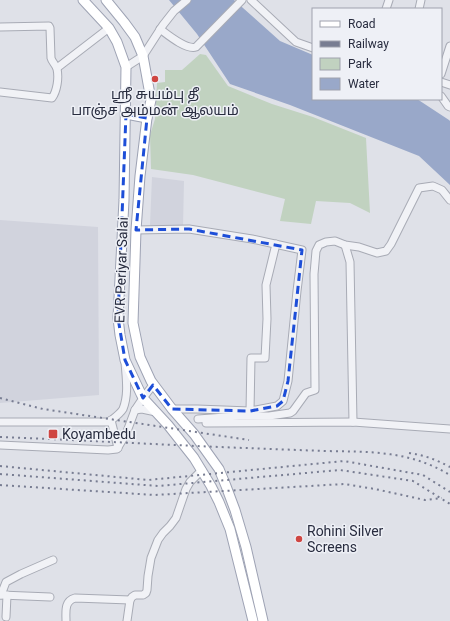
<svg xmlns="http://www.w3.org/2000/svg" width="450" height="621" font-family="Roboto,'Noto Sans Tamil',sans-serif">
  <rect width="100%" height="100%" fill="#dfe1e8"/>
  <g fill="#d1d3dd">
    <polygon points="152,177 184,181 183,227 150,225"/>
    <polygon points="0,220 98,227 99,395 0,403"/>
  </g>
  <polygon fill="#c1d2c0" points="200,54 206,55 228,86 272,104 313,117 366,138 370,213 350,203 316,201 311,224 280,221 285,199 193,175 151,169 150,135 155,119 157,83 165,82 165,70 182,70"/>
  <polygon fill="#99a8c9" points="169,0 234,0 280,41 313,55 313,99 417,99 449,120 450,121 450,185 419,156 290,105 230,84 197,34"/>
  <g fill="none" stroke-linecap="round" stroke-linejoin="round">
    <g stroke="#a8abb5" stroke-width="9">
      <g id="minor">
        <polyline points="251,0 296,42 313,48"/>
        <polyline points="386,9 389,0"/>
        <polyline points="419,9 421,0"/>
        <path d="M0 27 49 26 50 28 51 58C52 62 56 65 57 69 59 78 57 91 52 98L0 92"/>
        <path d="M160 29C168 35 186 50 196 47L242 0"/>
        <polyline points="126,67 143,56 163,25 174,11 187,0"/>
        <polyline points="57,68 109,28"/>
        <polyline points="441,74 450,46"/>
        <polyline points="441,82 450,85"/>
        <polyline points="441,96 448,106 450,107"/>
        <polyline points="136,230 189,229 252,239 302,250 297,291 288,381 283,401 277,406 250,411 197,409 172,409"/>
        <polyline points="345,245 350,262 353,422"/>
        <polyline points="135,410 142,409 156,412"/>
        <polyline points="250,411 251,358 265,358 267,319 266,285 276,244"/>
        <polyline points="198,419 239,416 269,416 290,413 293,411 306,393 315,390 314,274 316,251 319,245 326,242 335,241 345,245 359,247 377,253 386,251 391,244 419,188 433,186 442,190 450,200"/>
        <polyline points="111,420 118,448"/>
        <path d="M0 422H109C114 418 120 414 123 409 129 394 126 377 125 362"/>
        <polyline points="206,423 353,422 450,429"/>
        <polyline points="0,445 108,450 117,449 126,434 135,410 143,398 153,385"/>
        <polyline points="0,595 1,595 6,582 21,574 53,560"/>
        <polyline points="1,595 50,597"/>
        <polyline points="6,617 7,595"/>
        <path d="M66 621C66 612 64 601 75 598L130 600"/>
        <polyline points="127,621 130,600 132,597 135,595 143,595 146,593 147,590 148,576 151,558 158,540 163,533 170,526 176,518 186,489 190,482 202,470"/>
      </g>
    </g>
    <g stroke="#9ea3b4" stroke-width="11">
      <g id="major">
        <polyline points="83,0 109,28 117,42 126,67 124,200 118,318 120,335 125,360 141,394 143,398 168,425 194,458 211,486 219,502 230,529 253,621"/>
        <polyline points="106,0 124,22 135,37 143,56 151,100 147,118 140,176 136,230 133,323 140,357 151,381 172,409 194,434 219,469 226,486 235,510 246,547 263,621"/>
        <polyline points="126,114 147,118"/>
      </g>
    </g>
    <use href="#minor" stroke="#f1f2f6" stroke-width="7"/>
    <use href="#major" stroke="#fff" stroke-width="9"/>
    <g stroke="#787d92" stroke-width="2" stroke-dasharray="2 4" stroke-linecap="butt">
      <polyline points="0,398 43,409 249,440"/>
      <path d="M0 437C82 440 163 445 245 448 271 449 298 450 324 451 370 452 408 450 450 475"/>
      <path d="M409 453C424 455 437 460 450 467"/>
      <polyline points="0,466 148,480 344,461 423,475 450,492"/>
      <polyline points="0,474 158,486 340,470 413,481 450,504"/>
      <polyline points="0,485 155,495 344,484 375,489 425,500 442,498"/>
    </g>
  </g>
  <path fill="none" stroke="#1d4ed8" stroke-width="3" stroke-dasharray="8 5" stroke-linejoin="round" d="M126 114 147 118 136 230 189 229 302 250 288 381 283 401 277 406 250 411 172 409 153 385 143 398 125 360 118 318Z"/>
  <g fill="#cf4642" stroke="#eef0f6" stroke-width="1.5">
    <circle cx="155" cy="79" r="4"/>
    <rect x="48" y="429" width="10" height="10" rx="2"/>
    <circle cx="299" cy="539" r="4"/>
  </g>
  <g text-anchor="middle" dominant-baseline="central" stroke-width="3" stroke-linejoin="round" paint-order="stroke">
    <g font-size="14" fill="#282c3f" stroke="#eef0f6" text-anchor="start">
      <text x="155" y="94" text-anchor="middle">ஶ்ரீ சுயம்பு தீ<tspan x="155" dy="16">பாஞ்ச அம்மன் ஆலயம்</tspan></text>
      <text x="62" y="434">Koyambedu</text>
      <text x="307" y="531">Rohini Silver<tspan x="307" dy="16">Screens</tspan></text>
    </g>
    <g font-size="14" fill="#282c3f" stroke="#eef0f6">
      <text transform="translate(121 270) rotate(-88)">EVR Periyar Salai</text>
    </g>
  </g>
  <rect x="312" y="8" width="130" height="92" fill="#eef0f6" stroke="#9fa2ad"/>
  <rect x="320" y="21" width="20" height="6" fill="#ffffff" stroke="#9fa2ad"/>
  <text x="348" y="28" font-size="12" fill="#282c3f">Road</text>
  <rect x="320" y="41" width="20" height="6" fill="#787d92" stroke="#9fa2ad"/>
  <text x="348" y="48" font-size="12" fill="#282c3f">Railway</text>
  <rect x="320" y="58" width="20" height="12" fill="#c1d2c0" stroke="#9fa2ad"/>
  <text x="348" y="68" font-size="12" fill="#282c3f">Park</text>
  <rect x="320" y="78" width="20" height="12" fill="#99a8c9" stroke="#9fa2ad"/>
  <text x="348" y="88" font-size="12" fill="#282c3f">Water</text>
</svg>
